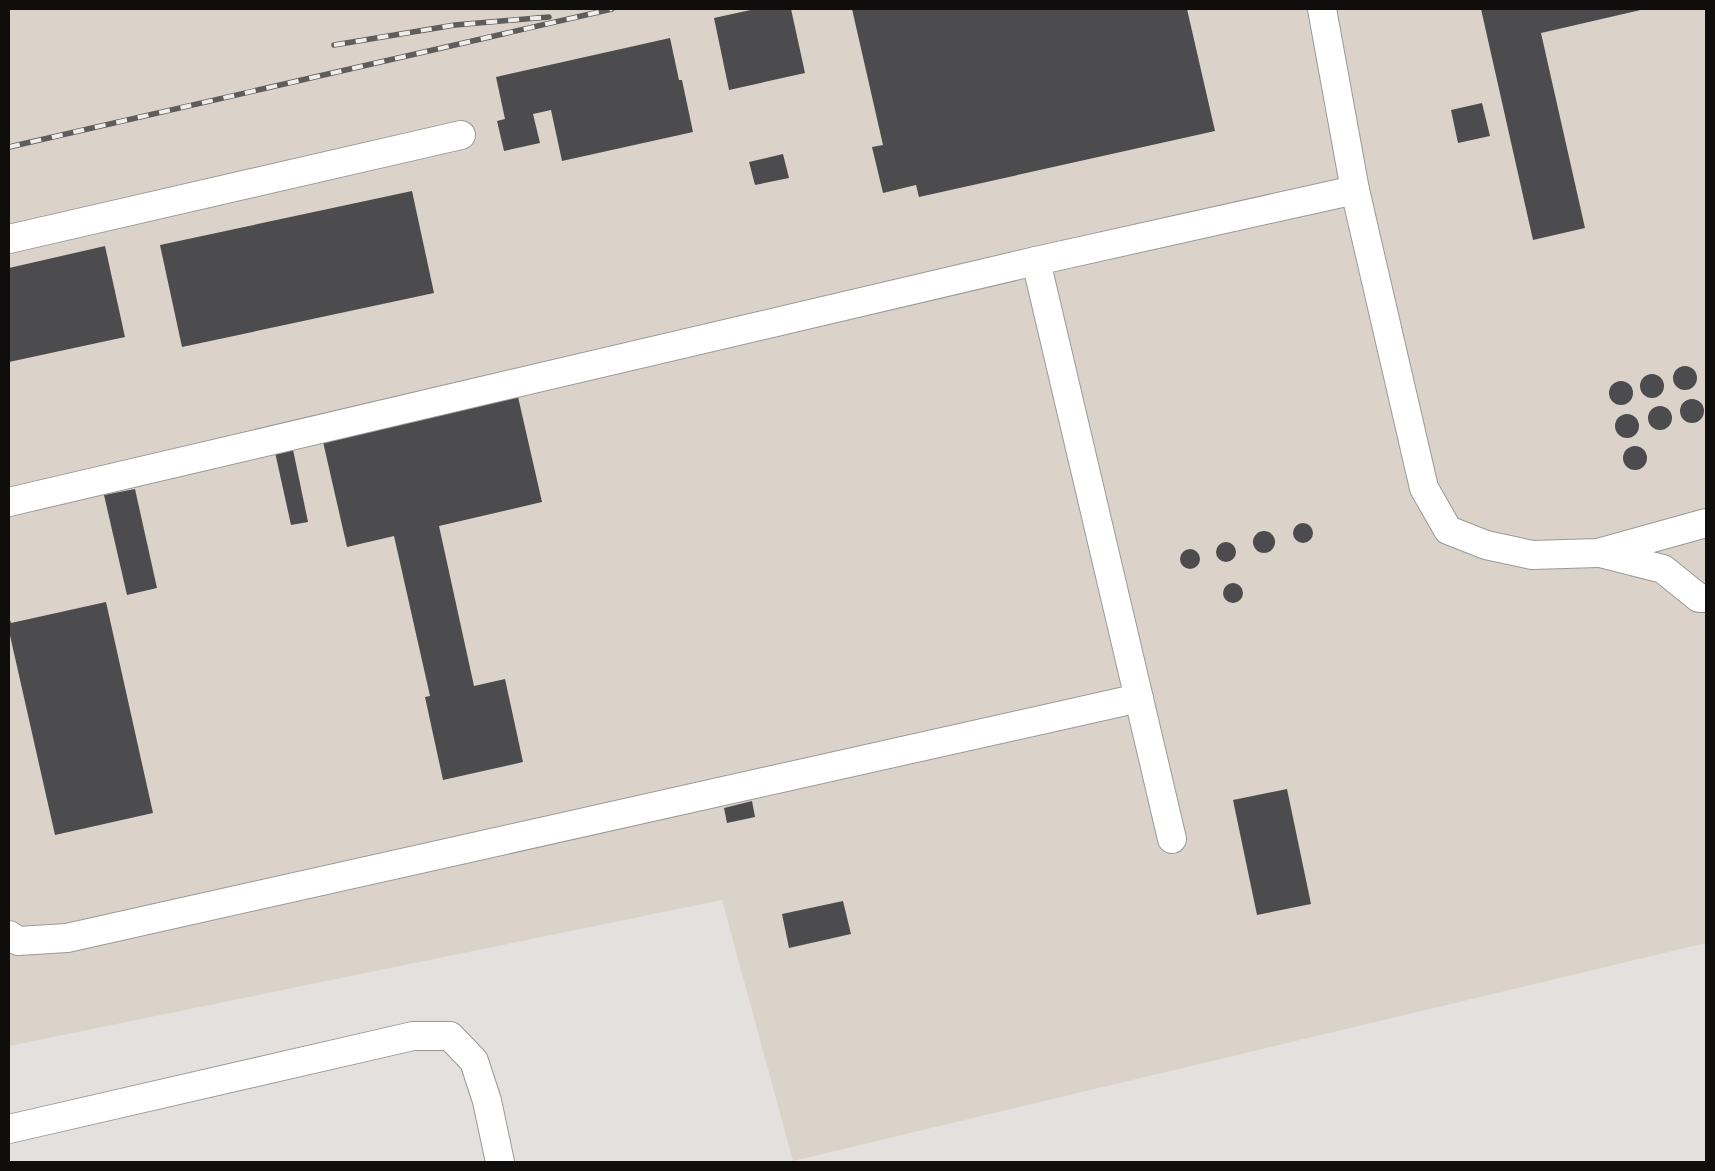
<svg xmlns="http://www.w3.org/2000/svg" width="1715" height="1171" font-family="Overpass,sans-serif">
  <rect width="100%" height="100%" fill="#e3e0dd"/>
  <polygon fill="#dbd3ca" points="9,9 1706,9 1706,943 793,1161 722,900 9,1046"/>
  <g fill="#4c4b4e">
    <polygon points="755,9 791,9 805,73 729,90 714,18"/>
    <polygon points="852,9 1187,9 1215,131 919,197 916,185 883,193 872,147 883,145"/>
    <polygon points="1481,9 1645,9 1541,33 1585,228 1533,240"/>
    <polygon points="670,38 679,80 682,80 693,132 562,161 551,110 533,114 540,143 504,151 497,121 505,119 496,77"/>
    <polygon points="1482,103 1490,136 1458,143 1451,110"/>
    <polygon points="783,154 789,178 755,185 749,162"/>
    <polygon points="412,191 434,293 182,347 160,245"/>
    <polygon points="105,246 125,337 9,362 9,268"/>
    <circle cx="1685" cy="378" r="12"/>
    <circle cx="1652" cy="386" r="12"/>
    <circle cx="1621" cy="393" r="12"/>
    <polygon points="516,388 542,502 439,526 474,686 505,679 523,762 443,780 425,697 430,696 394,536 347,547 321,433"/>
    <circle cx="1692" cy="411" r="12"/>
    <circle cx="1660" cy="418" r="12"/>
    <circle cx="1627" cy="426" r="12"/>
    <polygon points="291,440 308,522 291,525 273,443"/>
    <circle cx="1635" cy="458" r="12"/>
    <polygon points="135,489 157,588 127,595 104,495"/>
    <circle cx="1303" cy="533" r="10"/>
    <circle cx="1264" cy="542" r="11"/>
    <circle cx="1226" cy="552" r="10"/>
    <circle cx="1190" cy="559" r="10"/>
    <circle cx="1233" cy="593" r="10"/>
    <polygon points="106,602 153,813 55,835 9,631 9,617 11,623"/>
    <polygon points="1287,789 1311,904 1257,915 1233,800"/>
    <polygon points="752,801 755,817 727,823 724,808"/>
    <polygon points="843,901 851,934 789,948 782,914"/>
  </g>
  <g fill="none" stroke-linecap="round" stroke-linejoin="round">
    <g stroke="#9b9996" stroke-width="30">
      <g id="minor">
        <polyline points="1322,9 1355,190 1424,488 1448,530 1486,545 1532,555 1598,553 1706,523"/>
        <polyline points="9,239 461,135"/>
        <polyline points="1036,261 1172,839"/>
        <polyline points="9,502 1036,261 1355,190"/>
        <polyline points="1600,553 1663,569 1699,598 1706,598"/>
        <polyline points="9,935 18,941 67,938 1139,698"/>
        <polyline points="9,1129 413,1036 450,1036 474,1061 487,1101 500,1162"/>
      </g>
    </g>
    <use href="#minor" stroke="#fff" stroke-width="28"/>
    <g stroke="#5e5d5b" stroke-width="5.5">
      <g id="rail">
        <polyline points="334,45 455,25 549,17"/>
        <polyline points="9,147 612,9"/>
      </g>
    </g>
    <use href="#rail" stroke="#f0eeea" stroke-width="4" stroke-dasharray="11" stroke-linecap="butt"/>
  </g>
  <rect width="1715" height="1171" fill="none" stroke="#0f0e0d" stroke-width="20"/>
</svg>
